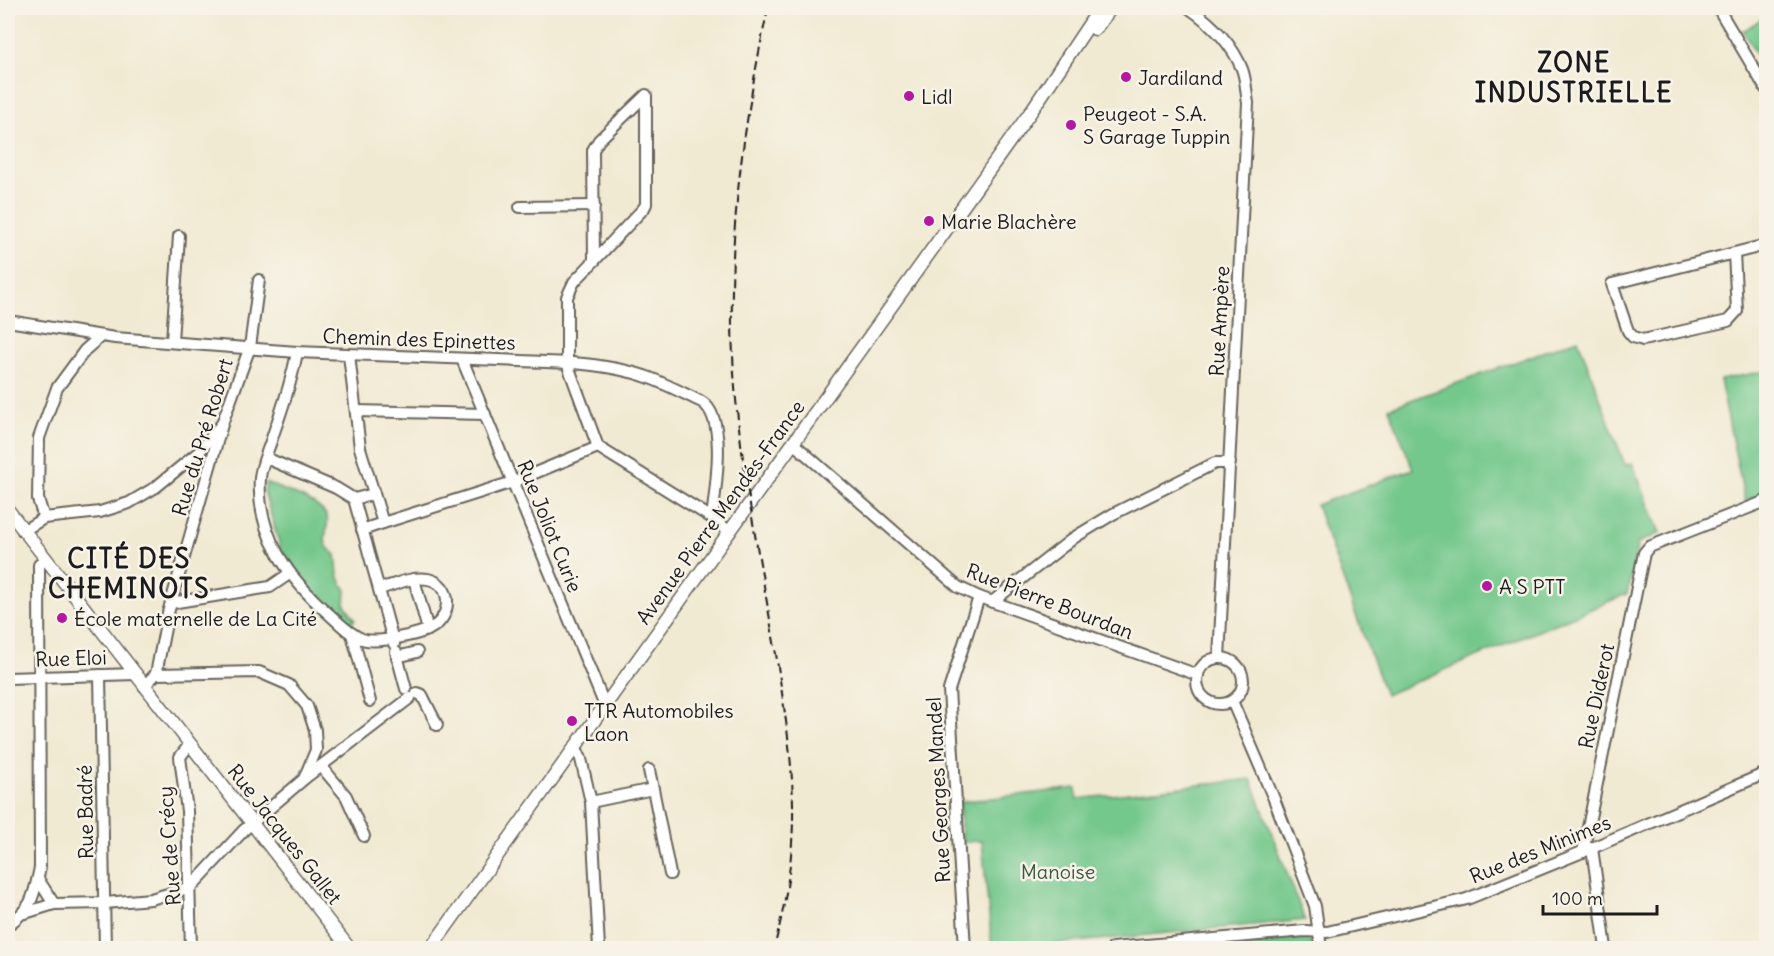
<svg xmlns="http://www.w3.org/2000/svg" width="1774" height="956" font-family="Delius,sans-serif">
  <rect width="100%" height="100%" fill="#f7f3e8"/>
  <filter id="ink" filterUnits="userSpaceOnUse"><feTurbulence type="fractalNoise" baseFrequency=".0167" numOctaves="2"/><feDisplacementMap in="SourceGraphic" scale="12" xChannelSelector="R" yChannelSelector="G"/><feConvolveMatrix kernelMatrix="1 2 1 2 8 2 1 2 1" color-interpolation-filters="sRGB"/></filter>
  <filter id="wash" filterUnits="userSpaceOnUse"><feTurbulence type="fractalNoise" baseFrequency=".008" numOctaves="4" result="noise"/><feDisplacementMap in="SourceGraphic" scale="24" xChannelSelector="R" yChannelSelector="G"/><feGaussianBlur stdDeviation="1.35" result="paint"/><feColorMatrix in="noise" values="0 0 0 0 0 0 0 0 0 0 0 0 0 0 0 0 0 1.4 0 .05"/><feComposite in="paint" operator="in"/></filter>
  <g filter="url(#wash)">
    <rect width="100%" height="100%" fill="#f1ead3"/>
    <g fill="#74c88c" stroke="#487254" stroke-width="1.5">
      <polygon points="1766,16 1766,72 1743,31"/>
      <polygon points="1578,339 1625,465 1632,463 1660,533 1638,543 1627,594 1385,695 1316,505 1413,469 1389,408"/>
      <polygon points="1766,371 1766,493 1745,501 1720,380"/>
      <path d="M266 483C282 490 321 501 327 517 330 527 320 540 329 549 331 551 334 552 336 555 338 569 336 578 346 590L345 605 355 619 351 624 292 572 294 568 287 556 283 557 279 549 280 546 264 491Z"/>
      <polygon points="1251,779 1305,920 1012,948 992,948 982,841 962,842 959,802 1076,788 1077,799"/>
      <polygon points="1305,938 1312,942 1312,948 1196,948"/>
    </g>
  </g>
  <g filter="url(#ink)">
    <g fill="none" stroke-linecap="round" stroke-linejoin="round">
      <g stroke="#67645c" stroke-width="14">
        <g id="minor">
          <path d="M1189 8C1211 23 1232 44 1242 69 1246 79 1246 92 1248 103L1219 658"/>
          <polyline points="1718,8 1766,89"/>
          <polygon points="646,95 646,204 644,208 594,261 593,150 599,140"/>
          <polyline points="520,207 594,206"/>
          <polyline points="1734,253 1737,311 1728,321 1643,340 1633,337 1628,331 1612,284 1766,245"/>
          <polyline points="594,261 574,282 567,297 567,363 598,447 712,518 730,532"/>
          <path d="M8 321 115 338 297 352 572 363C598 365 626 369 650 378 668 385 685 394 702 402 728 419 715 490 712 518"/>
          <polyline points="172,341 179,236"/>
          <path d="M297 352C292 380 283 407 273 435 269 449 261 464 260 478 256 535 289 579 330 615 340 624 349 634 362 639 376 644 420 635 433 627 452 616 453 584 428 579 412 576 394 585 379 589"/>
          <polyline points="349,355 360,448 383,523 362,530"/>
          <polyline points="462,359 605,706"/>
          <polyline points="356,411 485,414"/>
          <polyline points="794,444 958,587 979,597 1198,675"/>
          <polyline points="266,458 336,488 354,499"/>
          <polyline points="374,494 354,499 394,644"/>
          <polyline points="44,518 38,499 39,438 57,388 85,350 101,336"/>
          <polyline points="383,523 513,482 598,447"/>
          <polyline points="23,531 44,518 100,512 129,503 156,487 200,451 220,426"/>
          <polyline points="414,579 428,630"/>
          <polyline points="992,602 1075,537 1113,514 1215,463 1230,463"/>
          <polyline points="171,603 270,587 289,574"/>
          <polyline points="352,634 370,701"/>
          <polyline points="396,652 406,689"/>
          <polyline points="397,657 417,652"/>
          <circle cx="1220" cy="681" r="23"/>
          <polyline points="156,674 168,613 223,421 250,347 259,280"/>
          <polyline points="100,675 105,948"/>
          <polyline points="8,678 135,674"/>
          <polyline points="417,693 422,695 437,725"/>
          <polyline points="1232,701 1274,799 1315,906 1321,948"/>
          <polyline points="190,744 180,757 187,811 191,948"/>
          <polyline points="576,748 581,759 591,802 599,948"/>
          <polyline points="321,766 346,796 364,836"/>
          <polyline points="649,770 653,789"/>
          <polyline points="305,778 410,698"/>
          <polyline points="591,802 653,789 670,874"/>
          <polyline points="1592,848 1606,948"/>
          <polyline points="1583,852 1644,553 1649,547 1766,501"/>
          <polyline points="38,879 54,904"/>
          <polyline points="25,913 54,904 105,903 151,899 191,887 244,830 304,779 316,750 315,730 307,706 289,685 259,672 156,674 144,686"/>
          <path d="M8 925C33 907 33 898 40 868L39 565 45 559"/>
          <polyline points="965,948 949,690 979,597"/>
          <polyline points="1113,948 1304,931 1327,932 1467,899 1592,848 1766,773"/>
        </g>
      </g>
      <g stroke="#67645c" stroke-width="15">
        <g id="major">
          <polyline points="1095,29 1111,8"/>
          <polyline points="8,510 349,948"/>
          <polyline points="431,948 1032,110 1100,8"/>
        </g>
      </g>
      <use href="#minor" stroke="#fff" stroke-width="10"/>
      <use href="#major" stroke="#fff" stroke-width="12"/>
      <path stroke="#1c1c1c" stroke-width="2" stroke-dasharray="9 4.5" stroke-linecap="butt" d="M768 8C739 145 723 269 737 410 746 494 763 577 777 660 785 713 794 767 793 821 792 864 785 907 774 948"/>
    </g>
  </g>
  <g fill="#b5179e" stroke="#f7f3e8" stroke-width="2">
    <circle cx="1126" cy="77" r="6"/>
    <circle cx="909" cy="96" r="6"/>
    <circle cx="1071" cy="125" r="6"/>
    <circle cx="929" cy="221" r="6"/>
    <circle cx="1487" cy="586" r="6"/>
    <circle cx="62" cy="618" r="6"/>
    <circle cx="572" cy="721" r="6"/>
  </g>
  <g text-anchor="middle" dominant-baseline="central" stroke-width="5" stroke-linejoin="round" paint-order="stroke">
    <g font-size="20" fill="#1c1c1c" stroke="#f7f3e8" text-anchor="start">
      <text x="1138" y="77">Jardiland</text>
      <text x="921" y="96">Lidl</text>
      <text x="1083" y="113">Peugeot - S.A.<tspan x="1083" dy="23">S Garage Tuppin</tspan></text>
      <text x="941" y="221">Marie Blachère</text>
      <text x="1499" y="586">A S PTT</text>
      <text x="74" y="618">École maternelle de La Cité</text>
      <text x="584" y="710">TTR Automobiles<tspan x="584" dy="23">Laon</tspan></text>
    </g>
    <g font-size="20" fill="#1c1c1c" stroke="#f7f3e8">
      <text transform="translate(1219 321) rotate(-87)">Rue Ampère</text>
      <text transform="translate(419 339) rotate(2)">Chemin des Epinettes</text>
      <text transform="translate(202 437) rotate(-73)">Rue du Pré Robert</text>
      <text transform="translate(720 512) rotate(-54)">Avenue Pierre Mendés-France</text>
      <text transform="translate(550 526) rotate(68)">Rue Joliot Curie</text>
      <text transform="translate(1050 601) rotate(21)">Rue Pierre Bourdan</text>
      <text transform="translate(71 658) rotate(-2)">Rue Eloi</text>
      <text transform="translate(1596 696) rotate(-78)">Rue Diderot</text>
      <text transform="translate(938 790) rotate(-93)">Rue Georges Mandel</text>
      <text transform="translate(85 812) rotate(-91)">Rue Badré</text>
      <text transform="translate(285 834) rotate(52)">Rue Jacques Gallet</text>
      <text transform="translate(169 846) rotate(-94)">Rue de Crécy</text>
      <text transform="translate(1540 849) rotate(-22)">Rue des Minimes</text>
    </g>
    <g font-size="20" fill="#3b5843" stroke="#f7f3e8">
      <text x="1058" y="871">Manoise</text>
    </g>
    <g font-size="26" font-weight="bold" letter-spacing="1.5" fill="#1c1c1c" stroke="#f7f3e8">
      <text x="1574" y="62">ZONE<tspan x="1574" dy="30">INDUSTRIELLE</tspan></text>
      <text x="129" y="558">CITÉ DES<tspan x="129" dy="30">CHEMINOTS</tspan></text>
    </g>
  </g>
  <rect width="1774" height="956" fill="none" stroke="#f7f3e8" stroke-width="30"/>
  <path d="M1543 905v9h114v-9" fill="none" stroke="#1c1c1c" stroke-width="3"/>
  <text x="1552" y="905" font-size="18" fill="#1c1c1c" stroke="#f7f3e8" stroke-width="4.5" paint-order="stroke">100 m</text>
</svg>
